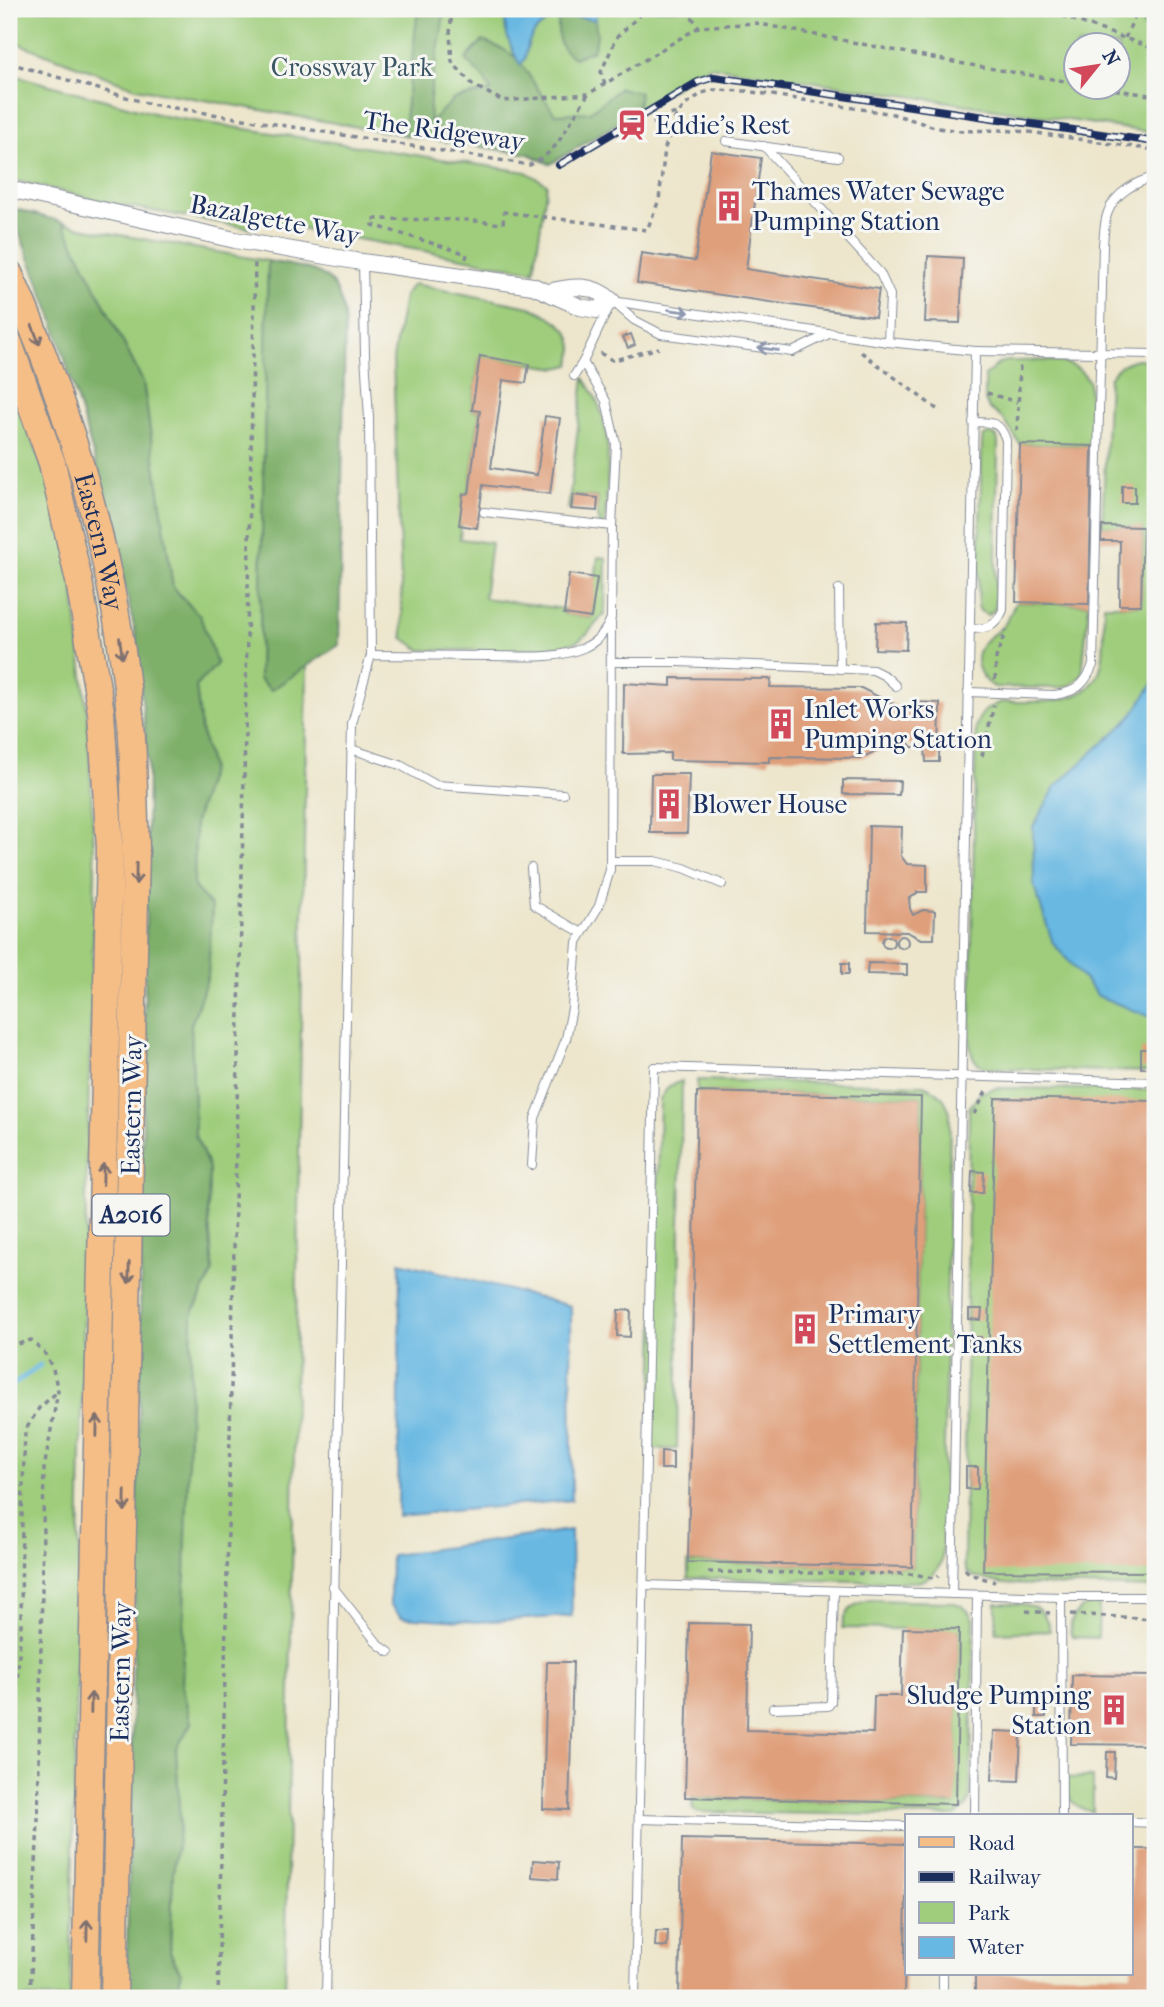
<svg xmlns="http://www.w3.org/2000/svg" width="1164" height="2007" font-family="'IM FELL French Canon',serif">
  <rect width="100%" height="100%" fill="#f6f6f2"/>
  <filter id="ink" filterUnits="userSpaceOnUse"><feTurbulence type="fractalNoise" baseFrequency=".0143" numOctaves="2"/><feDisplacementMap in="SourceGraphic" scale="14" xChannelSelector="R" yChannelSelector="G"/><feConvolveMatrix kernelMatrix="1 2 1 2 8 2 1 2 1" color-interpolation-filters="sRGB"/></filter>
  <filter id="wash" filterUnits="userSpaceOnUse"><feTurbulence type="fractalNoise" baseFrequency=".00686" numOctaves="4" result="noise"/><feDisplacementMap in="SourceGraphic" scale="28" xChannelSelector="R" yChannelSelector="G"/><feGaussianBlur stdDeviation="1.57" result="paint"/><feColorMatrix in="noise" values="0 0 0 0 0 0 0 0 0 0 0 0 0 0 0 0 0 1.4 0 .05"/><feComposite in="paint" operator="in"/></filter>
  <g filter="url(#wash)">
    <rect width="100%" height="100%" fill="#ede6cc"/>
    <g fill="#9fcd7b" stroke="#5d7e6c" stroke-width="2" fill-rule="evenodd">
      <path d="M9 9H1155V133L710 66 550 164 529 154 403 135 136 88 9 40ZM1076 46H1118V88H1076Z"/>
      <polygon points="9,74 168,117 526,172 547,184 534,271 258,221 256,229 119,205 9,179"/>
      <polygon points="63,222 87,229 268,261 259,679 271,690 307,666 285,1998 176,1998 181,1974 170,1952 173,1872 180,1825 176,1749 191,1723 182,1686 192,1315 213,1271 208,1212 209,1168 195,1135 191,1025 208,976 212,907 194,887 195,822 211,768 201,730 196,686 200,616 173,588 143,382"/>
      <path d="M413 284 530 307C557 318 582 333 570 365L558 368 480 357 472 410 480 411 469 493 463 494 460 539 491 543 484 598 564 609V614L591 618 598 557 606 558 605 613 587 634 576 642 560 646 520 650H421L403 638 393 359 404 296Z"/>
      <path d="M1137 359 1155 360V1072L988 1068C972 1063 970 1054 970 1039L976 727C979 713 988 707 1002 702 1036 701 1091 709 1101 666 1106 647 1103 624 1104 605H1141L1143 528 1102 526 1109 378C1117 367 1124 362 1137 359Z"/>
      <path d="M1008 361C1034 362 1077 353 1089 383L1092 446 1020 444 1003 419 989 408 985 401V376L999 363Z"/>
      <path d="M584 378C618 425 607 478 604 532L601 531 597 511 598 498 573 495 571 509H568Z"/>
      <polygon points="9,381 67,528 88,723 95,871 87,1152 70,1998 9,1998"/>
      <polygon points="990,433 997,437 998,443 995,609 988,615 980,611 978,606 982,441 983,437"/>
      <path d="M1016 602 1089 604 1082 674C1075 683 1069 687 1058 688L994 687C977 676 970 656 986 640 991 635 998 632 1003 626 1009 620 1012 609 1016 602Z"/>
      <path d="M697 1080 923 1085C939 1091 945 1097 950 1113L942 1560C937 1573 931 1578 918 1582L688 1578V1562L912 1567 921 1097 697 1092Z"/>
      <polygon points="682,1081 677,1449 652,1449 660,1099 669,1086"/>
      <polygon points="996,1088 1155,1090 1155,1588 1003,1584 975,1577 967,1572 964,1565 969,1108 980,1093"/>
      <path d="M869 1600 951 1602C963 1605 970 1610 974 1622L970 1799 967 1806 955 1816 698 1812 693 1810 692 1798 955 1804 959 1630 842 1628C844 1611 853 1604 869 1600Z"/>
      <path d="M996 1603C1022 1604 1044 1600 1050 1631L996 1633Z"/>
      <path d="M1099 1603 1098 1638 1072 1637C1065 1619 1082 1603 1099 1603Z"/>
      <path d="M1093 1777V1812C1073 1808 1066 1798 1066 1778Z"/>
    </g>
    <g fill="#7fb06b" stroke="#4d7064" stroke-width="2">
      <path d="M418 9H444C442 48 427 82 430 122L454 99 491 91 484 79 466 59 482 41 501 48 517 58 555 114 590 112 620 88 640 93 637 111 550 164 529 154 403 135Z"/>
      <polygon points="1155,13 1155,40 1138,18"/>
      <path d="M559 14 595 20 597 36 593 50 574 58C556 46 557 35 559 14Z"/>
      <polygon points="9,207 63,222 143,382 173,588 200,616 217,664 196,686 201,730 211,768 195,822 194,887 212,907 208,976 191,1025 195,1135 209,1168 208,1212 213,1271 192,1315 182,1686 191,1723 176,1750 180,1825 173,1872 170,1952 181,1974 176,1998 126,1998 139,1401 148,763 136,636 105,494 52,316"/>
      <path d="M268 261C316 270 340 268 345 324L339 645 271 690 259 679Z"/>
    </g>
    <g fill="#67b8e2" stroke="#4174a0" stroke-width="2">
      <path d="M507 9H596L595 20 559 14C544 23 530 31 527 49 525 57 526 59 520 65 511 47 501 30 507 9Z"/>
      <polygon points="1155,681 1155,1019 1098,996 1053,943 1034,886 1033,827 1056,786 1130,718"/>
      <polygon points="400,1262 571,1306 572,1500 398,1516"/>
      <polygon points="571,1530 572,1616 476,1622 401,1617 390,1604 391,1555"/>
    </g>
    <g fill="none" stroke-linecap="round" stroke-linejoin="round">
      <polyline stroke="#67b8e2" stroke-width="5" points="9,1388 40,1365"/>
    </g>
    <g id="blocks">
      <g fill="#df9f7a">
        <polygon points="711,151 761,158 746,269 879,289 875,317 637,283 641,253 695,261"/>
        <polygon points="928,256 963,258 960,323 925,322"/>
        <polygon points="631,334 635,345 628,348 623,337"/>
        <polygon points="480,356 529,364 526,383 503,380 491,468 537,475 545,416 560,418 550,494 483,485 477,528 459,525 463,494 469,493 480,411 472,410"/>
        <polygon points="1020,444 1092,446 1089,604 1016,602"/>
        <rect x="1122" y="486" width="13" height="17"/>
        <polygon points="573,495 598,498 597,511 571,509"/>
        <polygon points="1102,526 1143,527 1141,605 1119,605 1120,541 1101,541"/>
        <polygon points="569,574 597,578 591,618 564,614"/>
        <polygon points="876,622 907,623 906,650 875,649"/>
        <polygon points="671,678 771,679 770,687 861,688 903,709 913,702 940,703 939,762 926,762 925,747 912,747 904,738 861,758 769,757 769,762 670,760 670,753 623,754 624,683 671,686"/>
        <polygon points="651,774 689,774 687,833 650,833"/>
        <polygon points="843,780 900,781 899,795 843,794"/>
        <polygon points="869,826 902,827 901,856 907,864 927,865 927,892 917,892 917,894 909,898 910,909 913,915 923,910 935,911 934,939 921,939 907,932 867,931"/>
        <circle cx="888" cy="942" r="6"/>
        <circle cx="902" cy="942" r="6"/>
        <rect x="842" y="963" width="7" height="11"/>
        <polygon points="868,963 907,964 907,975 867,974"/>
        <rect x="1141" y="1049" width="14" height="19"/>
        <polygon points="697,1092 921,1097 912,1567 688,1562"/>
        <polygon points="995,1098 1155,1101 1155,1572 983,1571"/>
        <polygon points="972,1171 984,1172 983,1193 971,1193"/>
        <polygon points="969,1309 982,1309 981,1320 969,1319"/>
        <polygon points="618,1310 631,1310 630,1337 617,1336"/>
        <rect x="969" y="1337" width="12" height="11"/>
        <polygon points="661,1451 673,1452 673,1469 661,1469"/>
        <rect x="966" y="1467" width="12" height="22"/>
        <polygon points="689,1623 749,1624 747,1730 873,1733 874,1696 901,1696 903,1628 959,1629 956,1804 685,1797"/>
        <polygon points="547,1662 573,1662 569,1810 543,1809"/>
        <polygon points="1072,1675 1155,1676 1155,1745 1071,1744"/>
        <rect x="1036" y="1706" width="10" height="11"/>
        <polygon points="994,1731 1021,1732 1019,1781 992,1780"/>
        <polygon points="1107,1752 1115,1752 1114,1778 1106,1777"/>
        <polygon points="682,1839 907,1844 904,1998 679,1998"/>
        <polygon points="1131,1849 1155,1849 1155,1998 975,1998 975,1974 1131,1974"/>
        <polygon points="533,1860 559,1862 558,1879 532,1877"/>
        <polygon points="656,1931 668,1931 667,1947 655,1946"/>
      </g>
    </g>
  </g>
  <g filter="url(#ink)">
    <use href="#blocks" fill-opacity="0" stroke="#848a95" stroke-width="2"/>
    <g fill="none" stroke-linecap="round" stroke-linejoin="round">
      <g stroke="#848a95" stroke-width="10">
        <g id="service">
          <polyline points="726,141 838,157"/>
          <polyline points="764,146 880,273 890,295 888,342"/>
          <polyline points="363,262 365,355 369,418 371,655"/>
          <polyline points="612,301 888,342 975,351 952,1594"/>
          <polyline points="612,301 634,320 661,334 792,352 831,333"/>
          <polyline points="975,351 1155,354"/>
          <polyline points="574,376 583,362 609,307"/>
          <polyline points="484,512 612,526"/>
          <polyline points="839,589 840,669"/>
          <path d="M969 629C987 629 996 627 1003 610L1006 440C999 420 992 423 973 422"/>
          <polyline points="612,662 678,662 873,670 885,676 896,686"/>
          <path d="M968 692 1055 695C1076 692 1085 685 1093 665L1103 245C1104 235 1104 221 1108 212 1115 193 1137 181 1155 177"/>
          <polyline points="351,749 400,765 436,785 563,794"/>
          <polyline points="610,861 655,861 684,868 722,884"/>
          <polyline points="531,868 534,905 582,933"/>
          <polyline points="532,1165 535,1118 566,1039 572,1008 577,942 599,906 610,870 611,623"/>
          <polyline points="644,1585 1061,1597 1155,1597"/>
          <polyline points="333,1587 379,1645 389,1652"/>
          <polyline points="1061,1597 1062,1816"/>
          <polyline points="773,1708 828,1706 831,1702 834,1591"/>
          <polyline points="975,1816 977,1595"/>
          <polyline points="639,1819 907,1826"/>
          <polyline points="1131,1822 1155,1823"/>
          <path d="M326 1998 352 724 371 655C411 655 451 656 491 656 520 656 555 660 583 648 597 642 606 632 611 618L612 526 616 444 606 401 583 362"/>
          <polyline points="635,1998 654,1067 1155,1082"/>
          <polyline points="943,1998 943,1974"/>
        </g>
      </g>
      <g stroke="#848a95" stroke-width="18">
        <path id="minor" d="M9 189 235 240 355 261 533 286 580 307 597 310 612 301C593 283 572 286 548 292"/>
      </g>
      <g stroke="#848a95" stroke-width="29">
        <g id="primary">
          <path id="s1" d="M9 273C73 414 116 568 131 723 134 764 134 805 136 846L114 1998"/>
          <polyline points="9,343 52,463 79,581 101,712 110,848 85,1998"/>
        </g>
      </g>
      <g stroke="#848a95" stroke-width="3.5" stroke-dasharray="5 5" stroke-linecap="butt">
        <polyline points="452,9 450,34 452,62 473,85 503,101 588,94"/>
        <polyline points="686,9 699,27"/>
        <polyline points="1043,9 1155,49"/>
        <polyline points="1125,38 1138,9"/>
        <polyline points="9,63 150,104 530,165 543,158 557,144 588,94 699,27 755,23 959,63 1076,83"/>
        <polyline points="605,84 601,72 617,37 646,9"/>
        <polyline points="1105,88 1155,96"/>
        <polyline points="653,124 669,115 677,113"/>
        <polyline points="466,259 467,254 373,225 373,219 467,220 503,224 504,212 647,230 659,200 665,148 675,118 684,106 702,93 714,90 746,91 893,114 938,128 961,131 999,130 1029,132 1155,150"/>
        <polyline points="861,352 938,410"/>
        <polyline points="600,353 612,360 618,359 659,348"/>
        <polyline points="987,393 1017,402"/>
        <polyline points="1017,431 1020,365"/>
        <polyline points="995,680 996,658 1006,630"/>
        <polyline points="982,756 994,705"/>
        <polyline points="974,1114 987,1090"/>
        <polyline points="9,1347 31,1340 44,1352 53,1369 58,1391 44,1469 38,1820 30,1998"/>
        <polyline points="965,1569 970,1574 995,1582"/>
        <polyline points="708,1572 914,1574 933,1578 939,1576"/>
        <polyline points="1026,1611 1050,1613"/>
        <polyline points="1071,1614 1155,1619"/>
        <polyline points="9,1847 13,1744 21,1624 22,1512 25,1431 39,1408 56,1393"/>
        <polyline points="218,1998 255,261"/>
      </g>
      <use href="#service" stroke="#fff" stroke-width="8"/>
      <use href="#minor" stroke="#fff" stroke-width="16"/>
      <use href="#primary" stroke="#f6be87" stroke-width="26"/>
      <g stroke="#1b2f5e" stroke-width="8">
        <polyline id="rail" points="559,165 698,82 714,77 1155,142"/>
      </g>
      <use href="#rail" stroke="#f6f6f2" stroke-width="5" stroke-dasharray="16" stroke-linecap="butt"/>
    </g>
    <defs><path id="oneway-shaft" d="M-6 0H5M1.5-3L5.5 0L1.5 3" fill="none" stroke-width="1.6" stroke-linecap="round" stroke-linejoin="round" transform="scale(1.75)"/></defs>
    <g stroke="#8d97ae">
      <use href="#oneway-shaft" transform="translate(679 311) rotate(8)"/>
      <use href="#oneway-shaft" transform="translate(768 349) rotate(-172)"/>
    </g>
    <g stroke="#7e6f70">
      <use href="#oneway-shaft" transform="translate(36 335) rotate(69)"/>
      <use href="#oneway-shaft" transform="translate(121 648) rotate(82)"/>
      <use href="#oneway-shaft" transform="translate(136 874) rotate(91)"/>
      <use href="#oneway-shaft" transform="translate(103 1174) rotate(-89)"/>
      <use href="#oneway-shaft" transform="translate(129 1273) rotate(91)"/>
      <use href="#oneway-shaft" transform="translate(97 1426) rotate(-89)"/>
      <use href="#oneway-shaft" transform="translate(125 1501) rotate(91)"/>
      <use href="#oneway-shaft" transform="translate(91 1703) rotate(-89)"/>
      <use href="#oneway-shaft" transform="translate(87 1930) rotate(-89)"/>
    </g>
  </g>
  <defs>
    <g id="station-bare" transform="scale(2.415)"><path d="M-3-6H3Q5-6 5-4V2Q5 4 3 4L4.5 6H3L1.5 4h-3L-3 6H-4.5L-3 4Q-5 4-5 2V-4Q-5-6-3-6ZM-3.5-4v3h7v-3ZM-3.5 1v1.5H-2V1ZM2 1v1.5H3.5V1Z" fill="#d1495b" stroke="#f6f6f2" stroke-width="2.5" paint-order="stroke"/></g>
    <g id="building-bare" transform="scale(2.415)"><path d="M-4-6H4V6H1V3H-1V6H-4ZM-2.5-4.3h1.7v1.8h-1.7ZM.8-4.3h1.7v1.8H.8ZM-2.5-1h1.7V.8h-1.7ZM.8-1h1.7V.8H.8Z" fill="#d1495b" stroke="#f6f6f2" stroke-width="2.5" paint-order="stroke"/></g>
  </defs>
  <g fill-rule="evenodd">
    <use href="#station-bare" x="632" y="125"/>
    <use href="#building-bare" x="729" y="206"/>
    <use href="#building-bare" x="781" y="724"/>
    <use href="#building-bare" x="669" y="804"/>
    <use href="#building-bare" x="805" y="1329"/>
    <use href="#building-bare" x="1114" y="1710"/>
  </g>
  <g text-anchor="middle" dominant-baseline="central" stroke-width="6" stroke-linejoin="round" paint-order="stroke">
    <rect fill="#f6f6f2" stroke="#5d6b8a" stroke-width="2" x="92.5" y="1194.5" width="77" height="41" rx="5"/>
    <g font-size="24" font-weight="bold" fill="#1b2f5e">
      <text x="131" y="1215">A2016</text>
    </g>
    <g font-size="26" fill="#3c5665" stroke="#f6f6f2">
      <text x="352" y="67">Crossway Park</text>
    </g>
    <g font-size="26" fill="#1b2f5e" stroke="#f6f6f2" text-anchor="start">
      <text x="655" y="125">Eddie's Rest</text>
      <text x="752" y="191">Thames Water Sewage<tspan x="752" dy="30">Pumping Station</tspan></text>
      <text x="804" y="709">Inlet Works<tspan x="804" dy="30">Pumping Station</tspan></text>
      <text x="692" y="804">Blower House</text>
      <text x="828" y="1314">Primary<tspan x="828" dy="30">Settlement Tanks</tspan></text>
      <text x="1091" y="1695" text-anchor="end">Sludge Pumping<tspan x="1091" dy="30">Station</tspan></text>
    </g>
    <g font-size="26" fill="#1b2f5e" stroke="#f6f6f2">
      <text transform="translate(444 131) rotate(8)">The Ridgeway</text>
      <text transform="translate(275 220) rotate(11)">Bazalgette Way</text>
      <text stroke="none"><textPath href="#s1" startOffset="284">Eastern Way</textPath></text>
      <text transform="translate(132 1105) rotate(-89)">Eastern Way</text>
      <text transform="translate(121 1672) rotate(-89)">Eastern Way</text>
    </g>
  </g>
  <rect width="1164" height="2007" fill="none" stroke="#f6f6f2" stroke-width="35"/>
  <rect x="905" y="1814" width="228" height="161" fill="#f6f6f2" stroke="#9ea6b7" stroke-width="2"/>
  <rect x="919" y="1837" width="35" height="10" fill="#f6be87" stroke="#9ea6b7" stroke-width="2"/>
  <text x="968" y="1850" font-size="21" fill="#1b2f5e">Road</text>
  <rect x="919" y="1872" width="35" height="10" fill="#1b2f5e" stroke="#9ea6b7" stroke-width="2"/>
  <text x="968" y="1884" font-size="21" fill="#1b2f5e">Railway</text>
  <rect x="919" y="1902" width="35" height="21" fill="#9fcd7b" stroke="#9ea6b7" stroke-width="2"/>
  <text x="968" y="1920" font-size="21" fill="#1b2f5e">Park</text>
  <rect x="919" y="1937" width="35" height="21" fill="#67b8e2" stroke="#9ea6b7" stroke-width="2"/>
  <text x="968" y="1954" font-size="21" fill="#1b2f5e">Water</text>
  <g transform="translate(1097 66) rotate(60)"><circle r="33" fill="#f6f6f2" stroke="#9ea6b7" stroke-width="2"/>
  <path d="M0-5L12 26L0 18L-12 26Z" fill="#d1495b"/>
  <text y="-10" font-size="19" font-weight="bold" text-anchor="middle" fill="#1b2f5e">N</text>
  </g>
</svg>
